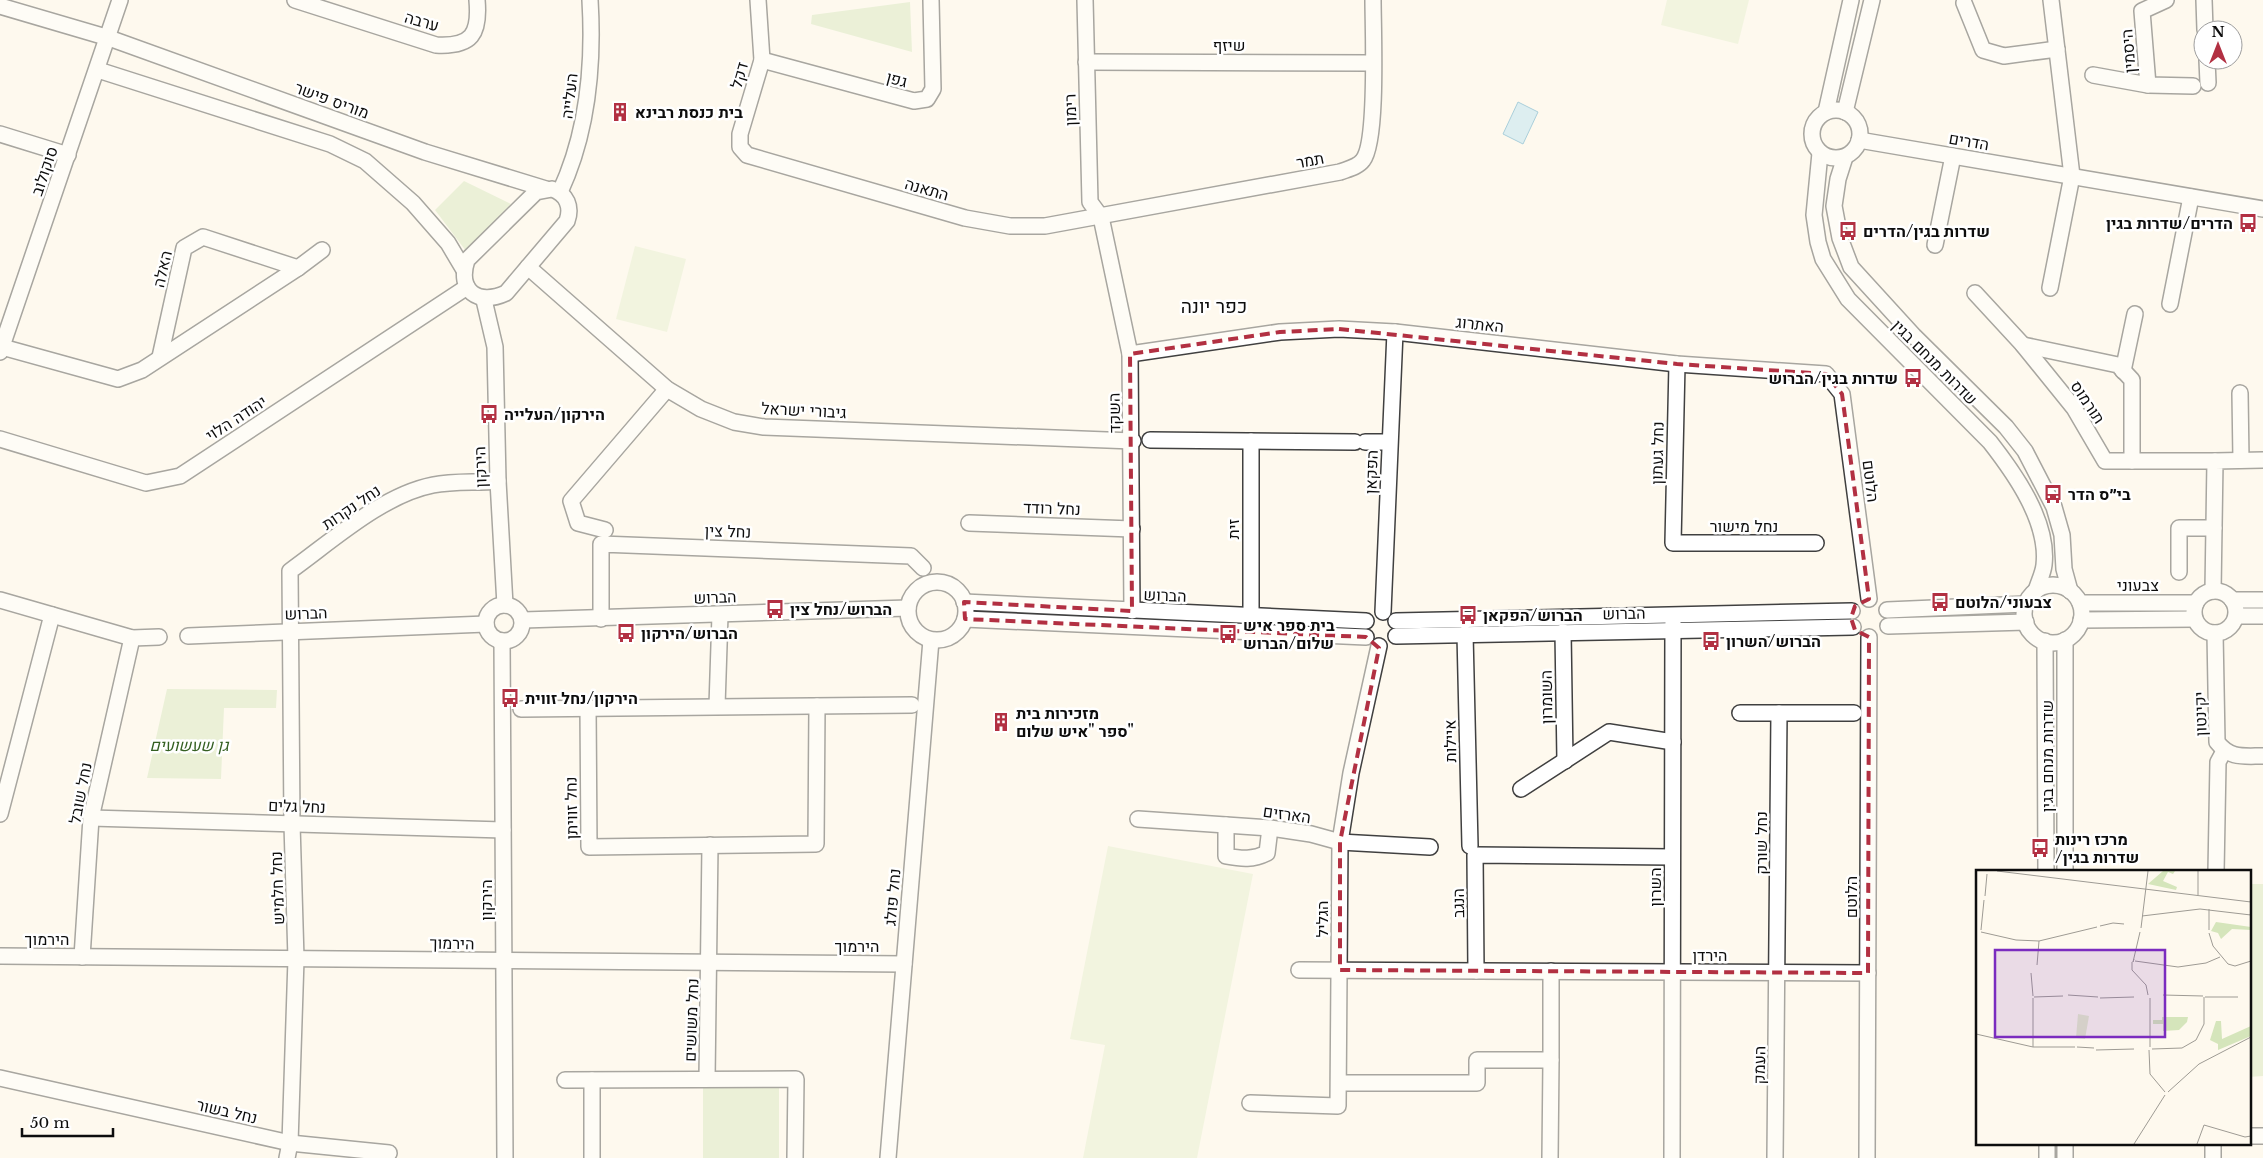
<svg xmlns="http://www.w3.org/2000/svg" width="2263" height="1158" font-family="'Libre Baskerville',Heebo,serif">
  <rect width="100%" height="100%" fill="#fef9ee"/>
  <g fill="#d5e5bb">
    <polygon points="910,2 912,52 811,24 812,15"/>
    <polygon points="464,181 511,204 466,251 435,210"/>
    <polygon points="167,689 277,690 276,708 224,708 221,779 147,778"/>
    <polygon points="2249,884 2263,884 2263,1076 2249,1077"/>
    <rect x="703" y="1088" width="76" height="70"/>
  </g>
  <g fill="#e5edcc">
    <polygon points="1667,0 1749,0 1738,44 1661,25"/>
    <polygon points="635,246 686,259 667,332 616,319"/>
    <polygon points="1108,846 1253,874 1197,1158 1083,1158 1105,1045 1070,1039"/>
  </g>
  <polygon fill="#b7e0f1" stroke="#449bc2" points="1518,102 1538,112 1523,144 1503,134"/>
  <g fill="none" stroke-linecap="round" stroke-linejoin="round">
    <g stroke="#404040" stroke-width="18">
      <g id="minor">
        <path d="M295 0 436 45C472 47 480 34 477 0"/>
        <path d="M758 0 762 60 740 134V147L747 155 965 218 1010 226H1045L1340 172C1348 169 1358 167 1363 160 1378 141 1373 29 1373 0"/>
        <polyline points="1085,0 1090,202 1101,217 1130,354 1132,611"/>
        <polyline points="2204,0 2205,30"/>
        <polyline points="1964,3 1983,50 2004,56 2057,49"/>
        <polyline points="0,6 109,38 425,152 546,189"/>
        <polyline points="762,60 914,101 927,99 933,89 931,0"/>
        <polyline points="2207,60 2208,83"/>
        <polyline points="1086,62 1372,63"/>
        <polyline points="98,70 330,144 365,161 413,203 448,243 464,270"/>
        <polyline points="2093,75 2148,85 2193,86"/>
        <polyline points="2148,85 2142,11 2166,0"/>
        <circle cx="1836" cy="134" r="24"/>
        <polyline points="1826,112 1851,0"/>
        <polyline points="1845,112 1872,0"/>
        <polyline points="0,134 68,155"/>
        <polyline points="1859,140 2263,209"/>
        <path d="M1820 153 1814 215 1818 242 1823 259 1848 299 1990 442C2015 474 2049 522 2044 565 2043 574 2038 583 2036 591"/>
        <polyline points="1845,157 1838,179 1834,206 1840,238 1851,267 1914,336 2006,427 2025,451 2054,507 2062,535 2064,569 2070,591"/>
        <path d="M552 189C567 194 572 207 567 221L506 293C478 306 457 291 467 260L536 192Z"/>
        <path d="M560 192C588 132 594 66 590 0"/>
        <polyline points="1935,245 1953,156"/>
        <polyline points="528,267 667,389 701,409 734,422 764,427 1133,441"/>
        <polyline points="2050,288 2072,176 2051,0"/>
        <polyline points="1975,293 2023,345 2074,408 2105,461 2215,461"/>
        <polyline points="484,300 495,347 498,481 505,605"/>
        <polyline points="2170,304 2191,197"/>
        <polyline points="2023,345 2118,365 2132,380 2132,461"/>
        <polyline points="2,347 118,379 142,370 298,268 322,250"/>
        <polyline points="0,352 120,0"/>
        <polyline points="1130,354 1280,332 1339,329 1395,332 1677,364 1826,374 1842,394 1869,599"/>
        <polyline points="160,357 184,248 203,237 298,268"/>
        <polyline points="1677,364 1673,543 1816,543"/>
        <polyline points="2123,371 2135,314"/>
        <polyline points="2240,393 2241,460"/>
        <polyline points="0,439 146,483 180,476 467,287"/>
        <polyline points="1150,440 1355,442"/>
        <polyline points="1251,441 1251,616"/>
        <polyline points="1365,442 1389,442"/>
        <polyline points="969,523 1132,529"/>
        <polyline points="605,530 578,523 571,501 667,389"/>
        <polyline points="2179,572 2179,528 2214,528"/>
        <circle cx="937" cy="611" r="29"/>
        <circle cx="2053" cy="614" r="29"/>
        <polyline points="2213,591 2215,461 2263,460"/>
        <circle cx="2215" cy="612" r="21"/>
        <polyline points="0,600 132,638 159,637"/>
        <polyline points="2232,600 2263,600"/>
        <polyline points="964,602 1366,621"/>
        <polyline points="2080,603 2196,603"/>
        <circle cx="504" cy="623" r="18"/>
        <polyline points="1887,610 2026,604"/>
        <polyline points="1383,612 1395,332"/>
        <polyline points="2236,616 2263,616"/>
        <polyline points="601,619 601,544 911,556 923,568"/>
        <polyline points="965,619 1366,637"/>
        <polyline points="523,620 908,608"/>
        <polyline points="2081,620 2195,619"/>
        <polyline points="1396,621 1852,611"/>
        <polyline points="1888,626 2026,622"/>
        <polyline points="1563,632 1565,761"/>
        <path d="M2215 633 2217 742C2230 759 2243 756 2263 756"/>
        <polyline points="1465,634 1470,846"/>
        <polyline points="188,636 486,624"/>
        <polyline points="1396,636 1853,627"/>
        <polyline points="2065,640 2065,872"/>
        <polyline points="502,641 505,1158"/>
        <polyline points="2045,641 2046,872"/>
        <polyline points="717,706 720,615"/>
        <polyline points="588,707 589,847 816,844 817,706"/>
        <polyline points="521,709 912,705"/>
        <polyline points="1740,713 1779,713"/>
        <polyline points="1521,789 1609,732 1673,742"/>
        <polyline points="0,814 52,615"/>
        <polyline points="91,818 503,830"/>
        <polyline points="1138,819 1270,828 1311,834 1340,842 1430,847"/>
        <path d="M1226 825V856C1242 859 1253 860 1267 853L1270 828"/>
        <polyline points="2216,872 2218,762 2224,751"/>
        <polyline points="0,956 904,964"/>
        <polyline points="82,957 91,818 132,638"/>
        <polyline points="1299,970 1868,973"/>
        <polyline points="1476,971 1475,855 1672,857"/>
        <polyline points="0,1078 290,1143 389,1153"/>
        <polyline points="707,1079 710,845"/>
        <polyline points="565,1080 796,1079 795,1158"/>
        <polyline points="592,1080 592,1158"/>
        <polyline points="1339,1083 1477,1083 1477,1060 1551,1060 1551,971"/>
        <polyline points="1250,1103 1338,1106 1340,842 1351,773 1379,646"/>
        <polyline points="2249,1136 2263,1136"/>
        <polyline points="2047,1144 2047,1158"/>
        <polyline points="2065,1144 2065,1158"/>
        <polyline points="2213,1144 2213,1158"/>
        <path d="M287 1158 290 1143 296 959 292 824 290 571C332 541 382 495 433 485 454 481 477 483 498 481"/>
        <polyline points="888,1158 931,640"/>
        <polyline points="1550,1158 1551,1060"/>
        <polyline points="1672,1158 1673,616"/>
        <polyline points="1775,1158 1779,713 1854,713"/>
        <polyline points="1867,1158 1869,637"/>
      </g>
    </g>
    <use href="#minor" stroke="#fff" stroke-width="15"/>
  </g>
  <path d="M0 0H2263V1158H0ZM1339 329 1677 364 1826 374 1842 394 1869 599 1855 606 1851 618 1855 630 1869 637 1868 973 1340 970V842L1379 648 1366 637 965 619 964 602 1132 611 1130 354 1280 332Z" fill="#fef9ee" fill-opacity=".55" fill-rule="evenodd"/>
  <path fill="none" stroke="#b23042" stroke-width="4" stroke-dasharray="10 6" stroke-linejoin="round" d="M1339 329 1677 364 1826 374 1842 394 1869 599 1855 606 1851 618 1855 630 1869 637 1868 973 1340 970V842L1379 648 1366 637 965 619 964 602 1132 611 1130 354 1280 332Z"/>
  <defs>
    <g id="building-bare" transform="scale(1.5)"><path d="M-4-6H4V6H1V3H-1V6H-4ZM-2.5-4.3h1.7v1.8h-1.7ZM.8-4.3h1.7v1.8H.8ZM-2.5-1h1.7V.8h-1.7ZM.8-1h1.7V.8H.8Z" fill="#b23042" stroke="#fff" stroke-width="2.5" paint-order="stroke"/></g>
    <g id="bus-bare" transform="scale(1.5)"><path d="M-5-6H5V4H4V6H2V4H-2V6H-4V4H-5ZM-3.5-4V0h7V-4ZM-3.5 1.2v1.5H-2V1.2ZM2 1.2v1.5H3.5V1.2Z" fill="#b23042" stroke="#fff" stroke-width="2.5" paint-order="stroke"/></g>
  </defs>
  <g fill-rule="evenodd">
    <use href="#building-bare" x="620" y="112"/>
    <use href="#bus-bare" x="2248" y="223"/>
    <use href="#bus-bare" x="1848" y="231"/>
    <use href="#bus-bare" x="1913" y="378"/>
    <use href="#bus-bare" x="489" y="414"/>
    <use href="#bus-bare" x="2053" y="494"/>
    <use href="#bus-bare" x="1940" y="602"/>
    <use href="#bus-bare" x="775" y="609"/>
    <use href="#bus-bare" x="1468" y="615"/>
    <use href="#bus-bare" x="626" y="633"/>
    <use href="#bus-bare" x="1228" y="634"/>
    <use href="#bus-bare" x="1711" y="641"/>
    <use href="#bus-bare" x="510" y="698"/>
    <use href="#building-bare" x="1001" y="722"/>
    <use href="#bus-bare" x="2040" y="848"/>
  </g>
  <g text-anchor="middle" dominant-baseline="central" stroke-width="5" stroke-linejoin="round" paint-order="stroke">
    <g font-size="16" fill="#0d0d0d" stroke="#fff">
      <text transform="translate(422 21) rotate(16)">ערבה</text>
      <text x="1229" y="45">שיזף</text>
      <text transform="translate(2128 51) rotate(-95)">היסמין</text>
      <text transform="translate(739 75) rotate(-74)">דקל</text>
      <text transform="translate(897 79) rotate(15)">גפן</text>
      <text transform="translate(569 96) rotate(-83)">העלייה</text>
      <text transform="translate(332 100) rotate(20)">מוריס פישר</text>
      <text transform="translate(1070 110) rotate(-92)">רימון</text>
      <text transform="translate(1969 141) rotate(10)">הדרים</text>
      <text transform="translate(1310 160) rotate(-11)">תמר</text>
      <text transform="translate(44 171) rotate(-71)">סוקולוב</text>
      <text transform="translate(927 189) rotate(16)">התאנה</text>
      <text transform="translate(162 269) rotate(-77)">האלה</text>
      <text transform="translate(1480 324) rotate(6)">האתרוג</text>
      <text transform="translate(1935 362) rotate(45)">שדרות מנחם בגין</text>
      <text transform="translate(2088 402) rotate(56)">תורמוס</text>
      <text transform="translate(804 410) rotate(3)">גיבורי ישראל</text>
      <text transform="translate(1114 413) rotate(-91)">השקד</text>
      <text transform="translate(236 418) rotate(-33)">יהודה הלוי</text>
      <text transform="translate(1657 453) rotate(-89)">נחל געתון</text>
      <text transform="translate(480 467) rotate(-92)">הירקון</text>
      <text transform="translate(1371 472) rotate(-88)">הפקאן</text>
      <text transform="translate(1871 481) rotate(83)">הלוטם</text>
      <text transform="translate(351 507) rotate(-34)">נחל נקרות</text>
      <text transform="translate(1052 508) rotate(2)">נחל רודד</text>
      <text x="1744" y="526">נחל מישור</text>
      <text transform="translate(1233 529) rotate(-90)">זית</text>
      <text transform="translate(728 531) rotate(2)">נחל צין</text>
      <text x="2138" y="585">צבעוני</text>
      <text transform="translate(1165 595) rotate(2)">הברוש</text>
      <text transform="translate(715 597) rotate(-2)">הברוש</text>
      <text transform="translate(306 613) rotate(-2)">הברוש</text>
      <text transform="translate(1624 613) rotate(-1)">הברוש</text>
      <text transform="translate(1546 697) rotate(-91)">השומרון</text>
      <text transform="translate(2200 714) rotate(-92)">יקינטון</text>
      <text transform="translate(1450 741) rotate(-91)">איילות</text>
      <text transform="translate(2047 756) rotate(-90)">שדרות מנחם בגין</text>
      <text transform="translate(80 793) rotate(-79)">נחל שובל</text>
      <text transform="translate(297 806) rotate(2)">נחל גלים</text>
      <text transform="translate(571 808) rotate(-91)">נחל זוויתן</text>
      <text transform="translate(1287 814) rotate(8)">הארזים</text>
      <text transform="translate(1761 843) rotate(-90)">נחל שורק</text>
      <text transform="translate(1655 887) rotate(-90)">השרון</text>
      <text transform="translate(277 888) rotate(-92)">נחל חלמיש</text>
      <text transform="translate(892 897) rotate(-85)">נחל פולג</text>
      <text transform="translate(1851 897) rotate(-90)">הלוטם</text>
      <text transform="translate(486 900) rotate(-90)">הירקון</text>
      <text transform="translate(1458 903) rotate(-91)">הנגב</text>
      <text transform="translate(1322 919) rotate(-90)">הגליל</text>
      <text x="47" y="939">הירמוך</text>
      <text transform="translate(452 943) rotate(1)">הירמוך</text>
      <text x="857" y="946">הירמוך</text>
      <text x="1710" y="955">הירדן</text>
      <text transform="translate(691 1020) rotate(-88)">נחל משושים</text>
      <text transform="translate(1759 1065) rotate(-89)">העמק</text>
      <text transform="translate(227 1111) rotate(13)">נחל בשור</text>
    </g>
    <g font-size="16" font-weight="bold" fill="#0d0d0d" stroke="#fff" text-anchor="start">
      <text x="635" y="112">בית כנסת רבינא</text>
      <text x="2233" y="223" text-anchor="end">הדרים/שדרות בגין</text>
      <text x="1863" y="231">שדרות בגין/הדרים</text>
      <text x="1898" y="378" text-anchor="end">שדרות בגין/הברוש</text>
      <text x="504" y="414">הירקון/העלייה</text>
      <text x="2068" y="494">בי״ס הדר</text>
      <text x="1955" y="602">צבעוני/הלוטם</text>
      <text x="790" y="609">הברוש/נחל צין</text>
      <text x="1483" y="615">הברוש/הפקאן</text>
      <text x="1243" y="625">בית ספר איש<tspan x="1243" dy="18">שלום/הברוש</tspan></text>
      <text x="641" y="633">הברוש/הירקון</text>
      <text x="1726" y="641">הברוש/השרון</text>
      <text x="525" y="698">הירקון/נחל זווית</text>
      <text x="1016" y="713">מזכירות בית<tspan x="1016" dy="18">ספר "איש שלום"</tspan></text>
      <text x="2055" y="839">מרכז רינות<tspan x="2055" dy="18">/שדרות בגין</tspan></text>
    </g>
    <g font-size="16" font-style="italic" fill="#356023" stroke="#fff">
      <text x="189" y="745">גן שעשועים</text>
    </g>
    <g font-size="19" fill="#0d0d0d" stroke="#fff">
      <text x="1214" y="306">כפר יונה</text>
    </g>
  </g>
  <g transform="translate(1976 870)">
    <rect width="275" height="275" fill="#fef9ee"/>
    <path d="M187 1H199L197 4 192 2 187 11 201 17 200 20 172 14ZM240 52 275 57V60L256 59 245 69 242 63 235 61ZM186 147H212L211 152 203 160 187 161V154H177V150H186ZM240 151H245L246 169 275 156V166L242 180V174L234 170Z" fill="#d5e5bb"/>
    <path d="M102 144 113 146 109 169 100 168Z" fill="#e5edcc"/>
    <path fill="none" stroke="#9e9b94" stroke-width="1" d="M21 1 275 32M222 25V1M9 26 11 4M233 39V60M166 46 224 39 275 45M124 56 137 53 148 54M165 58 172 1M5 60 8 30M5 62 40 70 63 71 121 57M233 63 237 76 252 94 259 96 275 91M158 89 157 92 164 62M159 91 202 97 230 93 244 87M156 92V100L170 115 172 125M61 95 63 71M55 103 57 126M92 125 122 127M187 125 227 126M58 127 87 126M229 127H262M57 128V177M124 128 158 127M174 128V177M0 164 57 177H99M101 177 118 178M176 179 206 178 220 170 228 154V127M120 180 158 179M173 180 174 204 189 222M192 222 223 194 275 167M158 274 189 225M221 274 228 255 269 267 275 266"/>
    <path fill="#7b2cbf" fill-opacity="0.15" stroke="#7b2cbf" stroke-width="2.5" d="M19 80H189V167H19Z"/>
    <rect width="275" height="275" fill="none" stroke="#0d0d0d" stroke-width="2.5"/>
  </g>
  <g transform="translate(2218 45)"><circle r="24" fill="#ffffff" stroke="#9e9e9e"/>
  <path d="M0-4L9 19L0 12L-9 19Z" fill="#b23042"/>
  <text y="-8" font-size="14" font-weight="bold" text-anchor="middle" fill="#0d0d0d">N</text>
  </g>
  <path d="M22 1128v8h91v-8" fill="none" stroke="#0d0d0d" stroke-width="2.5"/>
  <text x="30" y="1128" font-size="15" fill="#0d0d0d" stroke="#ffffff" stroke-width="4" paint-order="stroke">50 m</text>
</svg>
